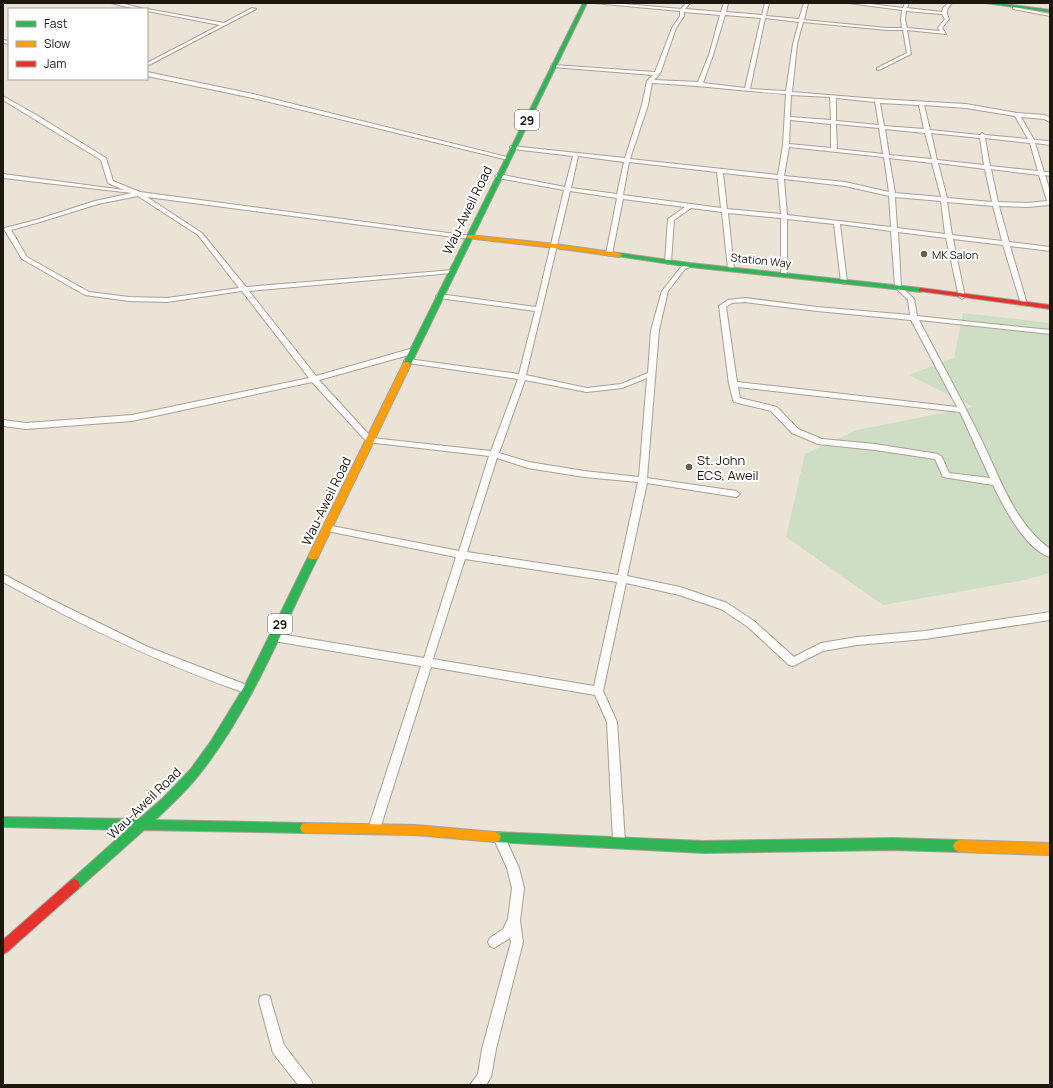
<svg xmlns="http://www.w3.org/2000/svg" width="1053" height="1088" font-family="Manrope,sans-serif">
  <rect width="100%" height="100%" fill="#ebe3d6"/>
  <polygon fill="#cedec4" points="963,313 1050,323 1050,573 1020,581 883,605 786,537 805,454 857,430 973,407 909,375 954,358"/>
  <g fill="none" stroke-linecap="round" stroke-linejoin="round">
    <g stroke="#a7a096" stroke-width="2">
      <g id="street">
        <polygon points="111,3 120,3 145,9 136,9"/>
        <path d="M594 3H612L681 9 686 3H690L685 9 721 12 724 3H728L726 12 762 15 765 3H769L766 16 799 19 804 3H808L804 20 887 28H902L901 20 902 10 849 3H862L903 8 905 3H909L907 8 942 12 943 8 948 3H952C947 9 945 11 949 19L942 28 946 34 907 30 911 54 879 70H877V68L907 53 903 30H887L803 22 797 44 792 92 877 99 966 104 1017 113 1045 115 1050 118V122L1044 119 1021 117 1034 140 1050 141V145L1035 143 1044 172H1050V176L1045 175 1050 191V205L1027 207 999 206 1009 242 1050 247V251L1010 246 1027 304 1026 305H1022L1021 304 1003 245 953 239 965 297 962 299 959 297 946 238 898 232 901 286 914 299 917 316 1050 330V334L919 320C938 357 959 394 977 431 999 473 1011 520 1050 549V557C1026 550 1003 506 993 485L943 477 935 459 875 450 818 444 792 433 771 411 734 402 733 400 729 384 719 306 728 300 745 298 817 307 910 315 908 300 895 287 891 231 840 224 847 282 844 284 841 282 834 224 787 219V274L784 276 781 274V218L728 213 734 269 731 271 728 269 722 212 691 208 674 220 671 262 668 264 665 262 668 219 685 207 623 199 612 254 609 256 606 254 617 198 570 191 526 375 587 388 621 384 648 373 651 330 662 291 681 267 688 264H692V266L685 269 668 291 659 330 647 478 736 491 740 494 736 497 647 483 627 576 680 587 727 603 754 621 794 657 821 643 857 637 925 631 1050 612V620L925 639 857 645 823 651 793 666 789 665 748 627 721 609 679 595 626 583 603 691 617 722 625 842 623 846 619 847 615 846 613 842 607 722 595 695 431 667 380 829 378 833 374 834 370 833 368 829 421 666 274 641 271 640 269 637 271 634 274 633 424 658 456 557 327 531 323 528 327 525 459 551 489 456 367 442 312 382 132 421 26 429 3 426V420L26 423 132 415 309 378 242 291 167 302 129 301 85 295 22 259 4 229 5 228 36 220 95 201 132 193 3 178V174L124 190 108 183 101 160 3 100V96L38 116 106 158 113 181 140 192 471 236 472 237 469 239 147 197 202 233 246 287 454 270V272L452 273 249 291 316 376 410 349H416V353L319 380 372 438 491 451 518 379 408 363 404 361 408 359 519 374 535 311 439 298 436 296 439 294 536 307 564 190 498 178 495 176 498 174 565 187 573 156 513 149 510 147 511 146 625 158 642 105 647 81 653 75 553 67 551 66 553 65 655 72 672 28 680 16V11ZM906 11 942 14 945 19 938 28 940 31 907 28 905 20ZM684 12 720 15 709 55 698 82 654 80 660 74 676 28 684 16ZM725 15 761 18 745 88 703 83 713 55ZM765 18 799 22 793 44 786 91 750 89ZM652 83C697 85 741 91 786 94L783 145 778 175 630 159 648 105ZM791 95 830 97 831 120 790 117ZM836 98 875 102 879 125 836 121ZM880 103 919 105 924 129 884 126ZM924 105 966 108 1015 116 1028 139 985 135 982 133 980 135 930 130ZM790 120 831 124V148L789 144ZM836 124 879 128 883 154 837 149ZM885 129 925 133 932 159 889 155ZM931 133 980 138 984 165 937 160ZM985 138 1030 143 1038 171 990 166ZM789 147 884 157 889 192 845 182 784 176ZM578 156 624 162 617 194 571 188ZM889 158 932 163 941 197 895 193ZM629 162 717 172 721 208 623 195ZM938 163 985 169 992 202 947 198ZM991 169 1039 175 1047 201 1027 203 998 202ZM723 173 778 179 781 214 727 209ZM784 179 845 186 889 196 891 227 787 215ZM138 196 198 235 239 288 167 298 129 297 89 292 27 257 11 230 40 222 98 204ZM895 197 941 201 945 234 897 228ZM947 202 993 206 1002 241 952 235ZM745 302 817 311 911 320 957 407 737 382 726 307 732 303ZM647 378 639 477 584 471 529 462 499 453 525 380 587 392 622 388ZM738 387 960 412 990 478 949 473 942 457 938 454 875 444 822 439 798 429 777 407 740 398ZM497 458 528 468 584 477 638 482 618 575 467 552ZM465 559 617 582 594 686 433 659Z"/>
        <polygon points="1013,7 1050,14 1050,16 1013,9"/>
        <polygon points="252,8 256,9 147,66 147,63 220,25 147,11 147,9 146,9 147,9 224,23"/>
        <polygon points="3,40 9,41 9,44 3,43"/>
        <polygon points="147,72 253,94 511,158 508,160 253,98 147,76"/>
        <path d="M3 574 48 598 148 647 252 687 253 690 252 693 248 694C163 665 82 626 3 582Z"/>
        <polygon points="499,832 503,833 519,868 524,888 520,921 523,942 496,1049 491,1077 486,1085 470,1085 478,1074 482,1049 511,942 510,938 494,948 490,946 488,942 490,938 503,929 508,919 512,888 507,868 493,837 495,833"/>
        <polygon points="265,995 270,996 271,1001 284,1045 311,1080 313,1085 298,1085 273,1053 259,1001 260,996"/>
      </g>
    </g>
    <g stroke="#a7a096" stroke-width="2">
      <g id="fast">
        <polygon points="583,3 587,3 411,364 407,366 404,366 403,364"/>
        <polygon points="985,3 997,3 1050,10 1050,12"/>
        <polygon points="619,253 690,263 921,288 924,290 921,292 690,267 617,256 617,254"/>
        <path d="M313 554 316 555 318 557C282 630 249 713 198 776 185 792 170 806 155 820L306 823 310 824 312 828 310 832 306 833 144 830 78 889 74 891 70 889 68 885 70 881 127 830 3 827V817L139 819 163 798 190 770 211 741 244 687 308 557 310 555Z"/>
        <polygon points="495,832 704,841 893,838 959,840 963,842 965,846 963,850 959,852 893,850 704,853 495,842 491,841 489,837 491,833"/>
      </g>
    </g>
    <g stroke="#a7a096" stroke-width="2">
      <g id="slow">
        <polygon points="469,235 555,244 619,253 622,255 619,257 555,248 467,238 466,237"/>
        <polygon points="404,362 407,362 411,364 318,557 316,559 310,559 308,557"/>
        <polygon points="306,823 415,825 495,832 499,833 501,837 499,841 495,842 415,835 306,833 302,832 300,828 302,824"/>
        <polygon points="959,840 1050,843 1050,855 959,852 955,850 953,846 955,842"/>
      </g>
    </g>
    <g stroke="#a7a096" stroke-width="2">
      <g id="jam">
        <polygon points="921,288 1050,305 1050,309 919,291 919,289"/>
        <polygon points="74,879 78,881 80,885 78,889 7,952 3,954 3,940 70,881"/>
      </g>
    </g>
    <use href="#street" fill="#fcfbf9" fill-rule="evenodd"/>
    <use href="#fast" fill="#30b455" fill-rule="evenodd"/>
    <use href="#slow" fill="#ff9f0a" fill-rule="evenodd"/>
    <use href="#jam" fill="#e5322d" fill-rule="evenodd"/>
  </g>
  <g fill="#645f55" stroke="#fff" stroke-width="1.5">
    <circle cx="924" cy="254" r="4"/>
    <circle cx="689" cy="467" r="4"/>
  </g>
  <g text-anchor="middle" dominant-baseline="central" stroke-width="4" stroke-linejoin="round" paint-order="stroke">
    <g font-size="11" fill="#1c180f" stroke="#fff" text-anchor="start">
      <text x="932" y="254">MK Salon</text>
    </g>
    <g font-size="11" fill="#1c180f" stroke="#fff">
      <text transform="translate(761 260) rotate(6)">Station Way</text>
    </g>
    <g fill="#fff" stroke="#605d57" stroke-width="1">
      <rect x="515" y="110" width="24" height="20" rx="3"/>
      <rect x="268" y="614" width="24" height="20" rx="3"/>
    </g>
    <g font-size="12" font-weight="bold" fill="#1c180f">
      <text x="527" y="120">29</text>
      <text x="280" y="624">29</text>
    </g>
    <g font-size="13" fill="#1c180f" stroke="#fff">
      <text transform="translate(467 210) rotate(-64)">Wau-Aweil Road</text>
      <text transform="translate(326 501) rotate(-64)">Wau-Aweil Road</text>
      <text transform="translate(144 803) rotate(-44)">Wau-Aweil Road</text>
    </g>
    <g font-size="13" fill="#1c180f" stroke="#fff" text-anchor="start">
      <text x="697" y="460">St. John<tspan x="697" dy="15">ECS, Aweil</tspan></text>
    </g>
  </g>
  <rect width="1053" height="1088" fill="none" stroke="#1c180f" stroke-width="8"/>
  <rect x="8" y="8" width="140" height="72" fill="#ffffff" stroke="#a4a39f"/>
  <rect x="16" y="21" width="20" height="6" fill="#30b455" stroke="#a4a39f"/>
  <text x="44" y="28" font-size="12" fill="#1c180f">Fast</text>
  <rect x="16" y="41" width="20" height="6" fill="#ff9f0a" stroke="#a4a39f"/>
  <text x="44" y="48" font-size="12" fill="#1c180f">Slow</text>
  <rect x="16" y="61" width="20" height="6" fill="#e5322d" stroke="#a4a39f"/>
  <text x="44" y="68" font-size="12" fill="#1c180f">Jam</text>
</svg>
